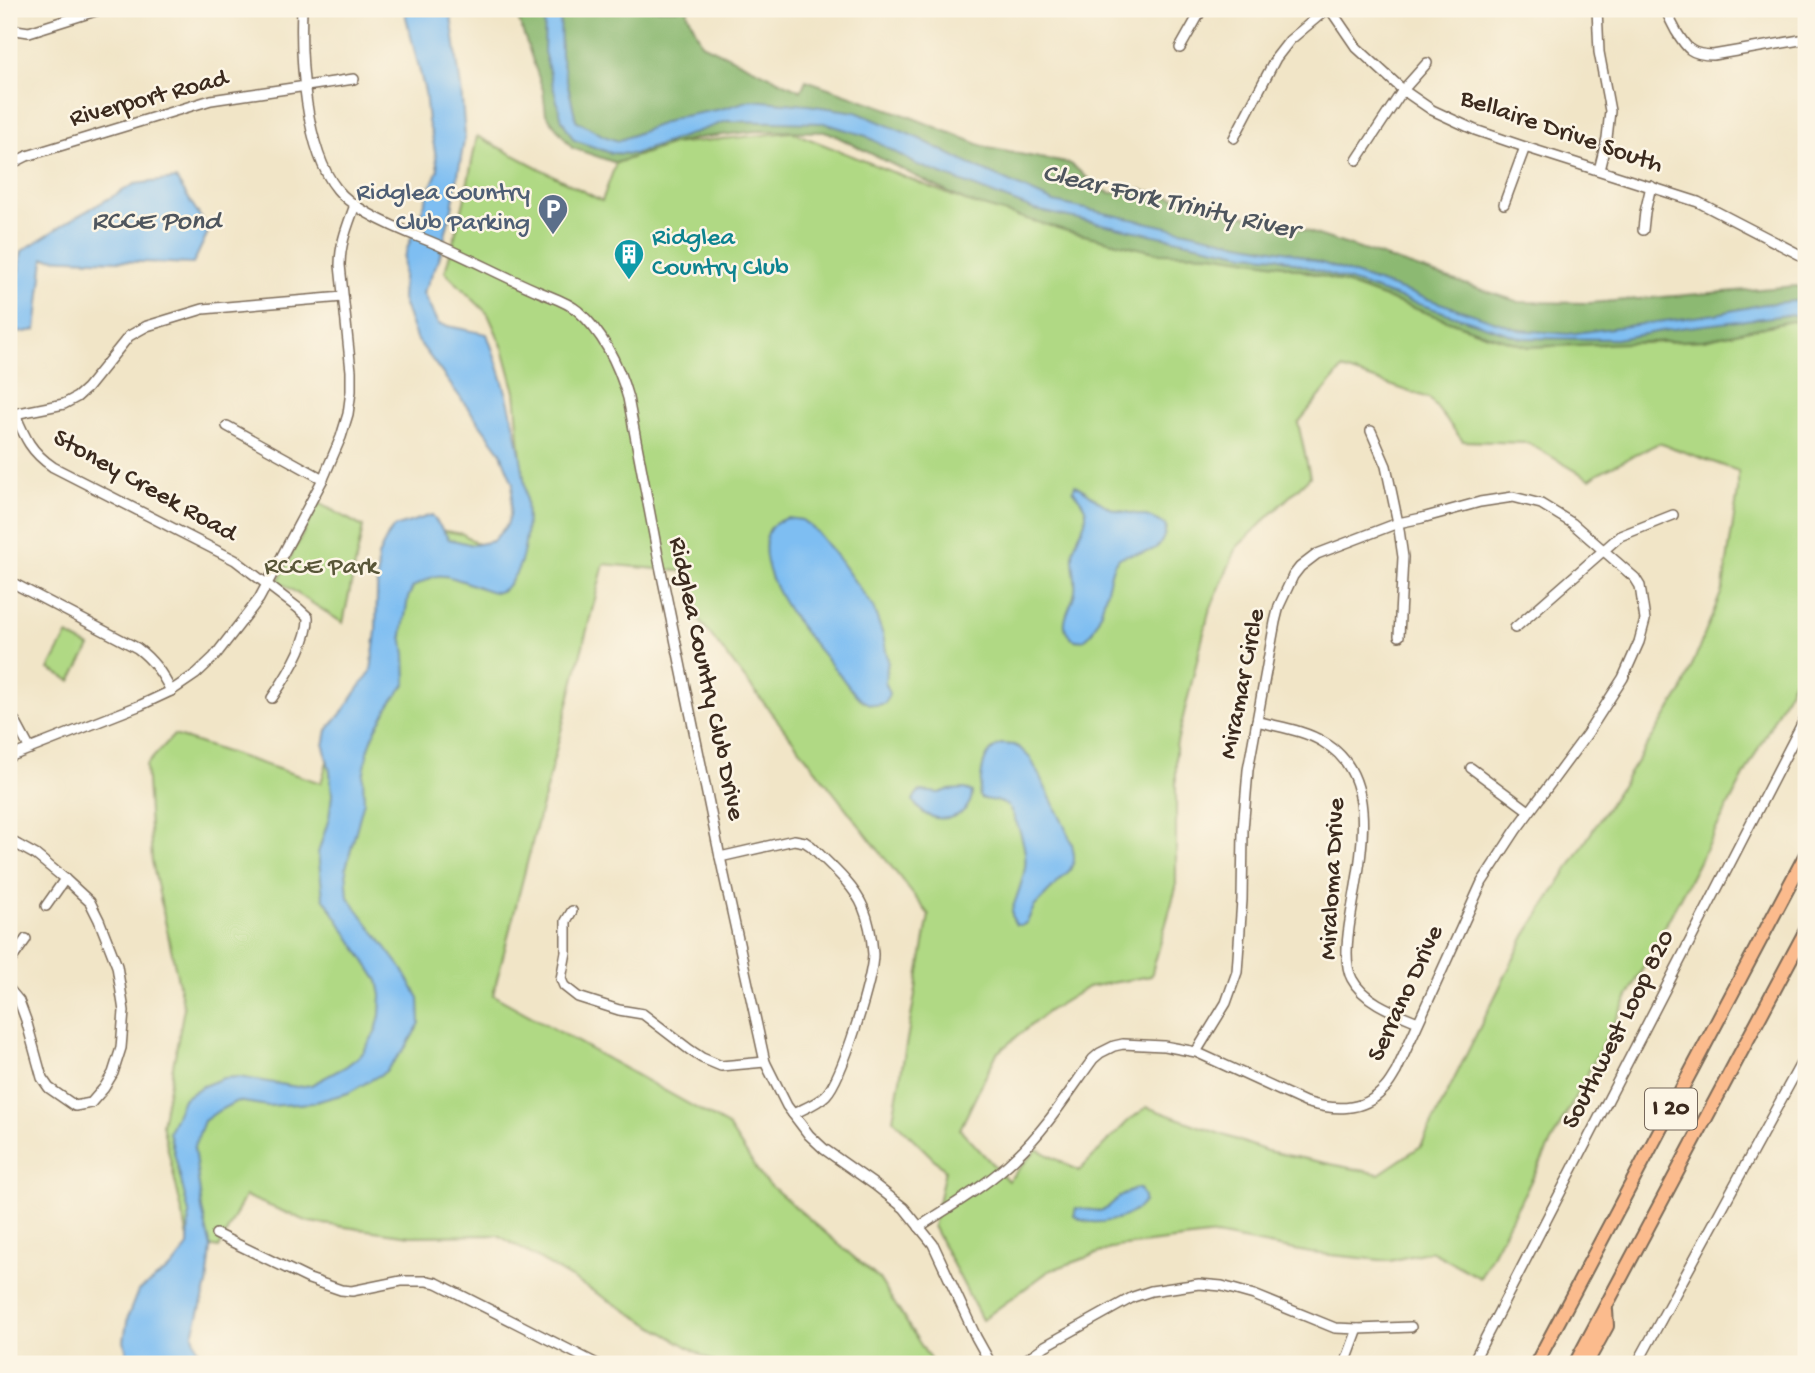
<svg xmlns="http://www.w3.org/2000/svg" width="1815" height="1373" font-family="'Gochi Hand',sans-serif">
  <rect width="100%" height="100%" fill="#fcf5e5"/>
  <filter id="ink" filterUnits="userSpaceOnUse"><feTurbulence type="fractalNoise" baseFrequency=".0143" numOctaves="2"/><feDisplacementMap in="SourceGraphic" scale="14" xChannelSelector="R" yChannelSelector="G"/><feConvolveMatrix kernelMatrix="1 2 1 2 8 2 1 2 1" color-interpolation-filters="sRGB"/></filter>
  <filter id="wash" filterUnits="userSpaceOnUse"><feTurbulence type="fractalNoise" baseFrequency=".00686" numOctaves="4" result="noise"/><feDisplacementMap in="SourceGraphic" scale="28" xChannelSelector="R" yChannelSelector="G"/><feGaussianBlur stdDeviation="1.57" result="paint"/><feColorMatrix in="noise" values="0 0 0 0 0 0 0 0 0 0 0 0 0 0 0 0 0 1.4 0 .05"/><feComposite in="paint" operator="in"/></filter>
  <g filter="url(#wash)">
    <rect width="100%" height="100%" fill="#f1e5c7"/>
    <g fill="#b0d984" stroke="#768251" stroke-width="2" fill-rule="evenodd">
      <path d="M792 132 965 201 1283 265 1336 280 1485 334 1644 343 1703 340 1792 320 1806 323V658L1480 1278 1431 1251 1390 1261 1311 1253 1216 1235 1116 1247 1049 1271 982 1320 933 1226 945 1170 893 1119 929 915 693 612 689 572 604 564 493 995 728 1126 763 1179 879 1279 931 1361 929 1364H717L498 1235 410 1236 309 1222 245 1196 219 1248 189 1242 162 1124 184 1008 152 861 146 765 174 735 321 783 340 715 352 713 400 612 427 528 463 534 485 549 526 516 515 392 503 348 488 314 445 272 464 202 477 136 602 201 616 163 672 144ZM1342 369 1429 398 1463 441 1528 443 1590 479 1598 473 1659 443 1738 471V491L1723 588 1682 691 1525 936 1421 1146 1379 1174 1267 1151 1147 1107 1128 1121 1079 1171 1037 1149 1008 1181 960 1129 997 1053 1047 1012 1088 987 1151 976 1176 888V746L1209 612 1237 547 1310 477 1298 423Z"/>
      <polygon points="319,503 363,527 343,623 278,581"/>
      <polygon points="67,635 90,647 71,681 49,669"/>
    </g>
    <polygon fill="#8cb972" stroke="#647248" stroke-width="2" points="515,9 689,9 687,12 702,44 801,91 806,80 908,116 988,148 1071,164 1100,189 1111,193 1123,193 1140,189 1306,231 1519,302 1590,303 1796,286 1806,288 1806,323 1792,321 1703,340 1528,347 1485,334 1336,280 1283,265 1211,254 1159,253 1071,232 965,201 828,132 757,131 698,138 672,144 616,163 572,148 546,114 543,90"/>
    <g fill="#7ebef2" stroke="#5c7488" stroke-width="2">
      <path d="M404 9H450L461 88 465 136 452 208 439 259 423 293 438 324 487 334C508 390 545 518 516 573 511 581 508 589 498 592 490 595 453 573 437 576 430 577 420 583 413 587L408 598 402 635 405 654 406 683 390 704 376 729 368 751 363 777 364 801 346 868 348 897 403 970 419 998 420 1023 406 1047 385 1072 348 1093 312 1103 268 1106 237 1101 218 1111 204 1121 194 1147 202 1209 211 1248 207 1285 193 1334 202 1364H133L128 1358 124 1341 128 1316 138 1291 172 1267 188 1246 189 1213 169 1132 183 1099 201 1087 223 1078 239 1077 297 1087 311 1085 345 1067 362 1054 376 1031 380 1015 381 995 378 981 323 897 318 853 329 818 332 795 330 772 324 746 327 730 340 715 371 671 376 631 378 556 388 535 394 527 432 515 449 539 473 545 493 541 507 525 510 515 513 484 500 451 416 338 402 299 404 257 438 169 432 135 428 122 425 92Z"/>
      <polygon points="545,9 560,9 561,55 576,120 604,136 618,141 678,117 721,109 751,100 808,105 856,112 918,138 967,163 1054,202 1240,243 1289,252 1520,330 1568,334 1716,314 1764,304 1806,300 1806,316 1788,315 1680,328 1616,339 1521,338 1277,257 1245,254 1035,210 918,165 866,136 824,123 727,121 634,154 611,153 574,140 562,120 544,52"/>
      <polygon points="176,179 209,230 193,264 44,258 36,330 9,334 22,251 72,219 135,184"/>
      <path d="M1075 485C1089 491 1098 504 1113 509 1131 515 1150 513 1166 526 1162 569 1122 541 1113 567 1107 581 1099 652 1073 639 1069 637 1065 631 1065 626 1063 616 1074 602 1075 590 1077 576 1070 562 1074 548 1077 536 1087 525 1086 513 1086 504 1077 497 1073 490Z"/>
      <path d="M787 518 802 520 815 530 837 557 873 607 883 635 888 661 885 682 889 694 885 703C878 706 872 706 865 702 852 694 845 681 836 670 809 639 759 583 766 540 768 527 775 522 787 518Z"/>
      <path d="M1001 744 1014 745 1020 748 1031 759 1065 827 1072 844 1074 855V861L1070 870 1034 907 1027 922 1023 925H1016L1012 917V910C1025 873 1032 862 1017 824 1014 818 1012 809 1006 805 999 799 988 801 980 798L979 794C983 774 979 754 1001 744Z"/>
      <path d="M965 789 972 792C972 821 927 830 913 800L917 793 921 791 939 793 948 790Z"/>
      <path d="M1135 1189H1140L1144 1197V1202C1130 1220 1092 1229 1074 1216L1076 1208 1099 1211 1106 1209 1119 1197Z"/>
    </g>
  </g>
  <g filter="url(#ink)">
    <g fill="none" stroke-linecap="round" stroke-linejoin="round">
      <g stroke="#7b6b59" stroke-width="12">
        <g id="minor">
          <path d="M302 9C300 58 305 150 337 189 354 211 398 229 424 239 462 254 498 274 535 290 550 297 566 301 578 311 604 334 619 366 628 398L658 556 720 857 765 1062 787 1106 809 1135 824 1149 875 1185 904 1208 933 1244 976 1337 991 1364"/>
          <polyline points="1330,9 1356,47 1403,90 1432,110 1475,130 1525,147 1698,202 1806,258"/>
          <polyline points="1597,9 1599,52 1610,111 1607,138 1599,170"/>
          <path d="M1666 9C1668 17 1672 23 1676 31 1687 49 1691 55 1713 55L1806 39"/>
          <polyline points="9,29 29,32 102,9"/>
          <polyline points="1180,48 1202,9"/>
          <polyline points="1234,138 1276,58 1290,40 1327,9"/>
          <polyline points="1357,160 1403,90 1427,63"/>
          <polyline points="9,165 27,156 211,100 354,79"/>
          <polyline points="1504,204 1525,147"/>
          <polyline points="1643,230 1645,212 1651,186"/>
          <path d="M15 414C25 438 31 452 53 467L235 560 298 608 308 617C309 641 285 679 272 698"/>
          <polyline points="9,415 64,404 77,397 87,388 129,336 147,326 203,309 343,297"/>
          <polyline points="227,426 323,479"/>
          <polyline points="1371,431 1386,466 1398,523 1403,557 1399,636"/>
          <path d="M9 581 137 648C153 660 162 673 171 691"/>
          <polyline points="1515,628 1620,536 1673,515"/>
          <polyline points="9,716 15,721 30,749"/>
          <path d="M1257 721C1278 727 1304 730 1323 742 1382 775 1360 860 1351 915 1348 932 1343 963 1352 979 1364 1002 1396 1013 1418 1022"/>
          <path d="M9 757 141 705 171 691 196 674 214 657 259 599 323 479 341 437 348 414 351 391V371L340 265C340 243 348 225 355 205"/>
          <polyline points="1471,768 1529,811"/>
          <polyline points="9,840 36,855 65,879 90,902 99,920 117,966 124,1011 121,1048 113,1073 104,1088 91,1103 75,1106 49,1088 42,1078 26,1020 19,1001 9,989"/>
          <path d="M720 857 794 840 805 842 811 846C828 863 854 885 863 907 869 921 872 939 873 954 873 979 842 1078 826 1095 817 1104 803 1109 793 1114"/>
          <polyline points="46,906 65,879"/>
          <polyline points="572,911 566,921 566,952 561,979 564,986 578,997 619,1010 643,1014 690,1050 702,1058 721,1066 765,1062"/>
          <polyline points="9,963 26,939"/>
          <path d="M919 1227C952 1205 988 1185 1016 1157 1046 1129 1069 1092 1093 1059L1100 1053 1114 1046 1123 1044 1164 1046 1196 1052 1305 1102C1332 1110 1362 1113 1383 1090 1389 1085 1392 1078 1396 1072L1482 882 1516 830 1587 734 1623 678 1639 642 1645 620 1640 586 1635 578 1572 523 1541 504 1513 497 1480 502 1422 518 1398 523 1317 554 1300 567 1293 576 1279 606 1275 622 1248 770 1243 830 1242 900 1237 972 1226 1003 1196 1052"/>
          <polyline points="216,1234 309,1279 341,1290 352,1291 401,1281 427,1281 437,1283 597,1364"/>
          <polyline points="1020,1364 1045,1346 1133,1297 1151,1291 1199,1284 1222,1286 1254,1295 1335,1328 1358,1329 1411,1327"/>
          <polyline points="1345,1364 1358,1329"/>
          <polyline points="1472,1364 1806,716"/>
          <polyline points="1637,1364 1806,1054"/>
        </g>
      </g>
      <g stroke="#7b6b59" stroke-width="16">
        <g id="highway">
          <polyline points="1536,1364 1806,854"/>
          <polyline points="1575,1364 1806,930"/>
          <polyline points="1586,1364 1607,1326 1606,1310"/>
        </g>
      </g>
      <use href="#minor" stroke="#fff" stroke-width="9"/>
      <use href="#highway" stroke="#fbbb8d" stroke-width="12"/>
    </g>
  </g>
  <defs>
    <g id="parking-pin" transform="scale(1.575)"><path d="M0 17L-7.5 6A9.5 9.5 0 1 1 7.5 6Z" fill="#5c6f8a" stroke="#fcf5e5"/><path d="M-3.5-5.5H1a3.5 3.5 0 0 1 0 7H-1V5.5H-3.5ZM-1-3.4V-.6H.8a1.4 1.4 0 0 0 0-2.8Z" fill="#fff"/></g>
    <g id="building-pin" transform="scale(1.575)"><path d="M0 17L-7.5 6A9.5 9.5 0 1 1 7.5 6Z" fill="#0f9aa8" stroke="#fcf5e5"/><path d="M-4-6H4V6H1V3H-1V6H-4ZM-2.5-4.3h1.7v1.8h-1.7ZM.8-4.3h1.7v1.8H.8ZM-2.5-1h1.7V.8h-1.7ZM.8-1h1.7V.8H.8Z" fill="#fff"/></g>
  </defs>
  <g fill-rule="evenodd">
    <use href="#parking-pin" x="553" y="209"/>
    <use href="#building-pin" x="629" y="254"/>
  </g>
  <g text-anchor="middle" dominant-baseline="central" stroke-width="5" stroke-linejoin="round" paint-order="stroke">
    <rect fill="#fcf5e5" stroke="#75675a" stroke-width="2" x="1645" y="1088.5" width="52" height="41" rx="5"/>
    <g font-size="24" font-weight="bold" fill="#3b2a1e">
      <text x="1671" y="1109">I 20</text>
    </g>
    <g font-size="26" fill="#3b2a1e" stroke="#fcf5e5">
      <text transform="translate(149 100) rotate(-15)">Riverport Road</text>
      <text transform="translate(1561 133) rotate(19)">Bellaire Drive South</text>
      <text transform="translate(144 487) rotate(29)">Stoney Creek Road</text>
      <text transform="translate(705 679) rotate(78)">Ridglea Country Club Drive</text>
      <text transform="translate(1244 684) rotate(-79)">Miramar Circle</text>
      <text transform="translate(1334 879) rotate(-87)">Miraloma Drive</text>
      <text transform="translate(1407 994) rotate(-65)">Serrano Drive</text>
      <text transform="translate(1620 1030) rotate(-63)">Southwest Loop 820</text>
    </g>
    <g font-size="26" fill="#4e5e75" stroke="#fcf5e5" text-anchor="end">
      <text x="530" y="194">Ridglea Country<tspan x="530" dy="30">Club Parking</tspan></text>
    </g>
    <g font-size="26" fill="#0d838f" stroke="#fcf5e5" text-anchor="start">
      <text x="652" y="239">Ridglea<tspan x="652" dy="30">Country Club</tspan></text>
    </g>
    <g font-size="26" fill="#585638" stroke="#fcf5e5">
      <text x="321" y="568">RCCE Park</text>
    </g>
    <g font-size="28" font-style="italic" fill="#4f565e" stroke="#fcf5e5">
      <text transform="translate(1170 203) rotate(13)">Clear Fork Trinity River</text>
      <text x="156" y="222">RCCE Pond</text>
    </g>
  </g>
  <rect width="1815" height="1373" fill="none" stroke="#fcf5e5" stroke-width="35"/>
</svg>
